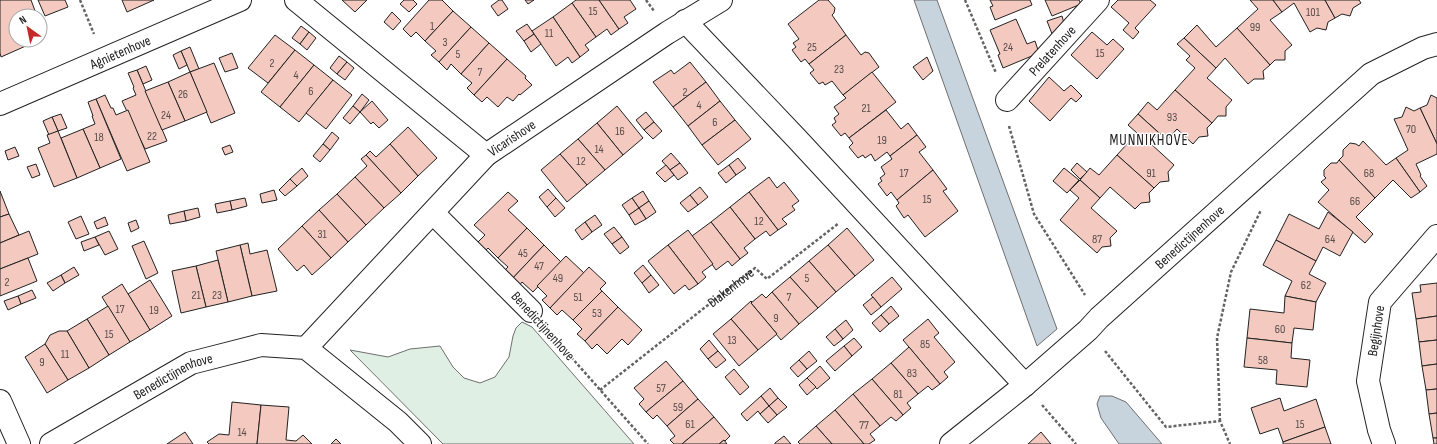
<svg xmlns="http://www.w3.org/2000/svg" width="1437" height="444" font-family="'Sofia Sans Condensed',sans-serif">
  <rect width="100%" height="100%" fill="#fff"/>
  <polygon fill="#e0efe3" stroke="#6f6f6f" points="522,322 532,327 634,444 443,444 350,350 388,357 410,349 440,346 453,367 464,378 480,383 495,377 509,357 513,336 516,328"/>
  <g fill="#c7d3dd" stroke="#6f6f6f">
    <polygon points="914,0 937,0 1057,329 1037,346"/>
    <polygon points="1100,396 1112,396 1126,402 1162,444 1119,444 1101,418 1097,404"/>
  </g>
  <g fill="#f3c9c0" stroke="#222">
    <polygon points="0,0 31,0 37,16 16,16 16,40 26,40 28,45 1,57 0,53"/>
    <polygon points="38,0 65,0 68,7 45,16"/>
    <polygon points="122,0 154,0 127,12"/>
    <polygon points="342,0 367,0 355,12"/>
    <polygon points="404,0 413,0 417,4 409,12 400,4"/>
    <polygon points="429,0 442,0 453,11 425,41 416,32 411,37 403,29"/>
    <polygon points="499,0 502,0 508,9 498,16 491,6"/>
    <polygon points="525,0 534,0 528,4"/>
    <polygon points="576,0 599,0 619,29 611,35 607,29 596,37 572,3"/>
    <polygon points="599,0 630,0 636,9 624,17 628,23 619,29"/>
    <polygon points="819,0 828,0 835,8 834,13 832,15 846,35 809,64 805,59 801,62 792,50 796,47 793,43 799,39 788,24"/>
    <polygon points="990,0 1030,0 1032,5 995,20 990,7 993,6"/>
    <polygon points="1045,0 1079,0 1081,4 1052,16"/>
    <polygon points="1118,0 1150,0 1156,5 1135,28 1139,32 1133,39 1123,30 1129,23 1111,7"/>
    <polygon points="1250,0 1273,0 1282,12 1270,20 1292,45 1285,51 1285,60 1275,60 1270,65 1237,28 1258,9"/>
    <polygon points="1273,0 1325,0 1335,18 1328,22 1326,30 1317,28 1310,32 1294,3 1282,12"/>
    <polygon points="1325,0 1359,0 1361,3 1353,8 1350,16 1342,14 1335,18"/>
    <polygon points="572,3 596,37 585,45 589,50 580,57 553,17"/>
    <polygon points="453,11 471,27 439,62 431,55 436,51 425,41"/>
    <polygon points="392,12 401,21 393,30 384,22"/>
    <polygon points="1062,16 1065,27 1054,39 1047,21"/>
    <polygon points="553,17 580,57 572,63 568,57 556,66 532,31"/>
    <polygon points="1016,19 1027,44 1035,41 1039,53 1003,68 998,55 1000,54 990,30"/>
    <polygon points="527,24 534,34 524,41 516,31"/>
    <polygon points="1197,25 1216,47 1237,28 1270,65 1263,71 1264,79 1254,79 1248,84 1225,58 1216,68 1184,38"/>
    <polygon points="301,26 309,32 300,44 292,38"/>
    <polygon points="471,27 489,43 461,74 451,64 447,70 439,62"/>
    <polygon points="309,32 316,38 307,50 300,44"/>
    <polygon points="1092,32 1107,45 1113,39 1124,49 1097,79 1071,55"/>
    <polygon points="534,34 541,44 531,52 524,41"/>
    <polygon points="275,35 295,50 268,83 248,68"/>
    <polygon points="846,35 861,55 865,52 869,53 879,67 843,95 832,81 825,85 823,82 819,84 810,73 814,70 809,64"/>
    <polygon points="1184,38 1216,68 1207,78 1232,100 1226,107 1226,116 1218,116 1212,123 1175,90 1195,68 1186,60 1190,56 1177,44"/>
    <polygon points="489,43 507,59 474,95 467,88 472,83 461,74"/>
    <polygon points="190,47 199,69 190,72 181,51"/>
    <polygon points="295,50 314,65 280,107 261,92"/>
    <polygon points="181,51 187,65 179,69 173,55"/>
    <polygon points="232,53 238,68 225,72 219,58"/>
    <polygon points="339,56 347,62 337,74 330,68"/>
    <polygon points="927,57 933,71 923,80 913,67"/>
    <polygon points="507,59 526,76 525,78 532,85 520,95 519,94 513,101 507,97 498,107 487,97 482,102 474,95"/>
    <polygon points="347,62 354,68 345,80 337,74"/>
    <polygon points="690,62 706,82 673,107 653,82 671,70 674,74"/>
    <polygon points="214,63 235,113 211,123 190,72"/>
    <polygon points="314,65 333,80 299,122 280,107"/>
    <polygon points="146,66 152,80 143,84 137,70"/>
    <polygon points="137,70 167,141 145,149 122,101 136,95 133,88 134,87 128,73"/>
    <polygon points="190,72 207,112 185,121 168,82"/>
    <polygon points="872,72 896,102 849,138 845,133 841,136 832,125 836,122 834,118 839,114 834,107 846,98 843,95"/>
    <polygon points="1049,77 1064,91 1071,85 1082,96 1076,102 1071,98 1050,121 1029,101"/>
    <polygon points="333,80 352,95 326,129 306,113"/>
    <polygon points="168,82 185,121 162,130 145,91"/>
    <polygon points="706,82 720,101 688,126 673,107"/>
    <polygon points="1175,90 1212,123 1207,128 1208,136 1199,137 1193,144 1177,129 1167,140 1138,114 1148,102 1157,110"/>
    <polygon points="362,94 369,100 360,112 353,106"/>
    <polygon points="105,95 111,108 113,108 116,115 128,110 150,162 127,171 96,99"/>
    <polygon points="1431,95 1437,98 1437,144 1420,108 1427,105"/>
    <polygon points="96,99 121,159 100,168 83,129 95,124 92,116 93,116 88,102"/>
    <polygon points="372,101 388,120 379,128 373,122 371,124 360,112"/>
    <polygon points="720,101 735,120 702,145 688,126"/>
    <polygon points="353,106 360,112 350,124 343,118"/>
    <polygon points="617,106 643,138 623,155 597,123"/>
    <polygon points="1406,107 1414,111 1420,108 1437,144 1437,154 1416,164 1421,175 1420,176 1427,186 1420,192 1396,158 1408,150 1394,119 1402,117"/>
    <polygon points="886,110 901,129 908,123 917,135 890,156 887,152 875,161 871,154 865,158 863,155 858,158 849,147 853,143 849,138"/>
    <polygon points="646,112 654,122 644,130 636,120"/>
    <polygon points="61,114 67,128 58,131 52,117"/>
    <polygon points="1138,114 1159,133 1150,143 1174,165 1168,172 1169,181 1160,182 1154,188 1117,155 1137,133 1128,125"/>
    <polygon points="52,117 58,131 49,135 43,121"/>
    <polygon points="735,120 751,139 718,165 702,145"/>
    <polygon points="654,122 662,131 653,139 644,130"/>
    <polygon points="597,123 623,155 605,170 578,139"/>
    <polygon points="408,127 437,158 418,176 390,144"/>
    <polygon points="83,129 100,168 77,178 61,138"/>
    <polygon points="58,131 77,178 54,187 38,148 50,143 47,135"/>
    <polygon points="332,132 339,138 330,150 323,144"/>
    <polygon points="917,135 926,147 919,152 933,170 897,200 891,192 887,196 878,184 882,181 880,178 885,174 881,167 892,159 890,156"/>
    <polygon points="578,139 605,170 587,185 560,154"/>
    <polygon points="1363,141 1386,165 1396,158 1420,192 1411,198 1393,180 1375,198 1339,160 1343,156 1343,150 1350,143 1356,144 1359,146"/>
    <polygon points="323,144 330,150 320,162 313,156"/>
    <polygon points="390,144 418,176 401,193 366,155 370,151 376,157"/>
    <polygon points="230,145 233,152 225,155 222,148"/>
    <polygon points="15,147 19,156 8,160 5,151"/>
    <polygon points="671,153 680,163 670,170 662,161"/>
    <polygon points="560,154 587,185 567,202 541,170"/>
    <polygon points="366,155 401,193 384,208 355,177 367,166 361,159"/>
    <polygon points="1117,155 1154,188 1149,193 1150,202 1141,203 1135,209 1110,187 1100,198 1080,180 1090,168 1099,175"/>
    <polygon points="738,158 746,168 736,175 729,165"/>
    <polygon points="1339,160 1375,198 1356,217 1373,234 1365,243 1318,202 1329,190 1321,182 1326,178 1324,176 1324,170 1331,163 1337,163"/>
    <polygon points="680,163 688,173 678,180 670,170"/>
    <polygon points="1077,163 1087,172 1080,179 1071,170"/>
    <polygon points="36,164 40,175 32,178 27,167"/>
    <polygon points="666,165 674,175 665,182 656,173"/>
    <polygon points="729,165 736,175 726,183 718,173"/>
    <polygon points="302,168 308,176 297,186 290,179"/>
    <polygon points="1064,168 1079,180 1067,193 1053,181"/>
    <polygon points="933,170 947,189 943,191 958,211 925,237 908,215 904,218 896,206 899,203 897,200"/>
    <polygon points="355,177 384,208 366,225 337,194"/>
    <polygon points="769,177 777,188 784,182 799,201 792,206 795,210 782,219 787,224 778,230 749,192"/>
    <polygon points="290,179 297,186 285,196 279,190"/>
    <polygon points="1080,180 1100,198 1091,208 1117,231 1110,238 1111,246 1102,247 1097,253 1060,220 1079,198 1070,190"/>
    <polygon points="700,187 708,197 698,205 690,195"/>
    <polygon points="548,189 556,198 547,207 539,197"/>
    <polygon points="274,190 277,200 262,203 260,194"/>
    <polygon points="0,191 9,214 0,217"/>
    <polygon points="643,191 649,201 639,208 632,198"/>
    <polygon points="508,192 518,201 508,210 527,228 498,258 488,248 483,253 475,245 485,235 474,225"/>
    <polygon points="749,192 778,230 770,236 766,231 755,239 730,207"/>
    <polygon points="337,194 366,225 348,242 319,210"/>
    <polygon points="690,195 698,205 688,212 680,203"/>
    <polygon points="245,198 247,206 232,210 230,201"/>
    <polygon points="556,198 565,208 555,217 547,207"/>
    <polygon points="632,198 639,208 629,215 622,205"/>
    <polygon points="230,201 232,210 217,213 215,204"/>
    <polygon points="649,201 656,212 646,219 639,208"/>
    <polygon points="730,207 755,239 744,248 748,253 740,259 711,222"/>
    <polygon points="198,208 200,217 186,221 184,211"/>
    <polygon points="639,208 646,219 635,225 629,215"/>
    <polygon points="319,210 348,242 331,258 302,226"/>
    <polygon points="184,211 186,221 170,224 168,215"/>
    <polygon points="1328,212 1353,232 1340,256 1323,247 1316,261 1276,240 1289,214 1319,229"/>
    <polygon points="9,214 19,235 0,243 0,217"/>
    <polygon points="595,215 602,225 592,232 585,222"/>
    <polygon points="81,216 89,234 76,239 68,222"/>
    <polygon points="105,217 108,225 97,229 94,222"/>
    <polygon points="136,220 139,228 131,232 128,223"/>
    <polygon points="585,222 592,232 582,240 575,230"/>
    <polygon points="711,222 740,259 732,266 728,261 716,270 692,236"/>
    <polygon points="302,226 331,258 312,275 304,265 297,271 278,249"/>
    <polygon points="614,227 622,237 612,244 604,234"/>
    <polygon points="527,228 544,245 511,280 503,272 508,267 498,258"/>
    <polygon points="847,228 874,260 855,276 828,245"/>
    <polygon points="688,230 713,264 702,272 706,277 698,284 668,245"/>
    <polygon points="29,231 38,254 0,269 0,243"/>
    <polygon points="109,231 118,249 105,255 95,237"/>
    <polygon points="95,237 99,245 84,251 81,242"/>
    <polygon points="622,237 629,247 620,254 612,244"/>
    <polygon points="1276,240 1316,261 1309,274 1326,283 1316,302 1285,296 1292,281 1263,265"/>
    <polygon points="144,241 158,273 146,279 132,246"/>
    <polygon points="248,243 250,254 267,250 277,291 252,296 240,245"/>
    <polygon points="240,245 252,296 228,302 216,251"/>
    <polygon points="544,245 561,262 533,292 522,282 518,287 511,280"/>
    <polygon points="668,245 698,284 689,290 685,285 674,294 648,261"/>
    <polygon points="828,245 855,276 836,292 809,261"/>
    <polygon points="566,256 584,273 550,308 542,300 547,296 537,286"/>
    <polygon points="28,258 37,281 0,296 0,269"/>
    <polygon points="218,260 228,302 206,307 196,266"/>
    <polygon points="809,261 836,292 818,308 790,277"/>
    <polygon points="643,265 651,275 642,283 634,273"/>
    <polygon points="196,266 206,307 181,313 172,271"/>
    <polygon points="74,267 79,275 65,283 61,275"/>
    <polygon points="589,267 606,283 600,289 602,291 573,320 562,310 557,315 550,308"/>
    <polygon points="61,275 65,283 53,291 47,283"/>
    <polygon points="651,275 659,285 649,293 642,283"/>
    <polygon points="790,277 818,308 799,324 772,292"/>
    <polygon points="892,277 902,289 881,307 871,295"/>
    <polygon points="150,280 172,316 150,330 128,294"/>
    <polygon points="1437,283 1437,316 1416,319 1412,293 1421,292 1420,285"/>
    <polygon points="122,284 150,330 130,342 102,297"/>
    <polygon points="32,290 36,298 21,304 18,296"/>
    <polygon points="602,291 618,307 585,341 577,334 582,329 573,320"/>
    <polygon points="772,292 799,324 781,340 776,334 777,334 751,303 762,294 766,298"/>
    <polygon points="18,296 21,304 8,310 4,301"/>
    <polygon points="1285,296 1316,302 1313,330 1294,328 1292,343 1247,338 1250,309 1284,313"/>
    <polygon points="873,297 881,307 871,315 863,305"/>
    <polygon points="751,301 752,302 751,303 777,334 758,350 731,319"/>
    <polygon points="108,306 130,342 109,355 87,319"/>
    <polygon points="891,306 899,316 889,324 881,315"/>
    <polygon points="618,307 642,330 628,345 622,339 607,354 597,344 592,349 585,341"/>
    <polygon points="881,315 889,324 880,332 872,323"/>
    <polygon points="1437,316 1437,340 1419,342 1416,319"/>
    <polygon points="87,319 109,355 89,368 67,331"/>
    <polygon points="731,319 758,350 739,366 713,334"/>
    <polygon points="928,319 939,333 934,337 955,362 944,372 948,377 940,384 903,340"/>
    <polygon points="846,320 853,330 843,339 835,329"/>
    <polygon points="835,329 843,339 834,346 826,337"/>
    <polygon points="59,331 67,331 89,368 68,380 45,344 50,335"/>
    <polygon points="854,338 862,347 852,356 844,346"/>
    <polygon points="1247,338 1292,343 1291,358 1310,360 1307,387 1276,384 1277,370 1244,367"/>
    <polygon points="709,340 718,351 708,359 700,349"/>
    <polygon points="1437,340 1437,364 1422,366 1419,342"/>
    <polygon points="45,344 68,380 47,393 25,357"/>
    <polygon points="844,346 852,356 835,371 826,361"/>
    <polygon points="909,347 940,384 932,390 928,386 918,394 891,363"/>
    <polygon points="718,351 726,360 716,368 708,359"/>
    <polygon points="809,351 817,361 807,369 799,360"/>
    <polygon points="799,360 807,369 798,377 790,368"/>
    <polygon points="666,361 683,381 646,412 639,404 644,399 634,388"/>
    <polygon points="891,363 918,394 907,403 911,408 903,415 872,379"/>
    <polygon points="1437,364 1437,389 1426,390 1422,366"/>
    <polygon points="820,366 830,378 817,389 807,378"/>
    <polygon points="734,369 749,387 740,395 725,377"/>
    <polygon points="807,378 816,387 807,395 799,385"/>
    <polygon points="872,379 903,415 896,421 891,417 880,426 853,394"/>
    <polygon points="683,381 698,399 667,426 657,415 653,419 646,412"/>
    <polygon points="770,388 778,398 769,406 761,396"/>
    <polygon points="1437,389 1437,413 1429,414 1426,390"/>
    <polygon points="853,394 880,426 870,434 875,440 869,444 864,444 835,410"/>
    <polygon points="761,396 769,406 760,414 758,411 747,421 741,414"/>
    <polygon points="778,398 787,407 777,415 769,406"/>
    <polygon points="1280,398 1284,411 1316,399 1325,427 1283,442 1278,428 1260,434 1251,408"/>
    <polygon points="698,399 714,417 682,444 674,444 670,440 675,436 667,426"/>
    <polygon points="232,402 261,405 257,444 209,444 207,442 219,434 229,435"/>
    <polygon points="261,405 289,407 286,440 296,441 303,435 312,444 257,444"/>
    <polygon points="769,406 777,415 768,423 760,414"/>
    <polygon points="835,410 864,444 832,444 816,426"/>
    <polygon points="1437,413 1437,438 1433,438 1429,414"/>
    <polygon points="714,417 730,436 725,441 724,440 719,444 682,444"/>
    <polygon points="816,426 832,444 800,444 798,442"/>
    <polygon points="1325,427 1331,444 1283,444 1283,442"/>
    <polygon points="185,432 193,444 167,444"/>
    <polygon points="1041,432 1051,444 1028,444"/>
    <polygon points="784,436 791,444 775,444 775,443"/>
    <polygon points="1433,438 1437,438 1437,444 1434,444"/>
    <polygon points="336,439 341,444 331,444"/>
    <polygon points="724,440 727,444 719,444"/>
  </g>
  <g fill="none" stroke-linecap="round" stroke-linejoin="round">
    <g stroke="#222" stroke-width="24">
      <g id="minor">
        <path id="s2" d="M296 0 486 155 667 33 721 0"/>
        <polyline points="685,21 798,140 1025,385"/>
        <path id="s3" d="M1007 100 1098 0"/>
        <path id="s4" d="M0 104 240 0"/>
        <polyline points="433,213 531,311"/>
        <polyline points="306,348 486,155"/>
        <polyline points="0,401 19,444"/>
        <path id="s5" d="M51 444 191 363 261 345 306 348 398 422 420 444"/>
        <path id="s6" d="M951 444 1025 385 1088 330 1099 318 1371 74 1423 48 1437 44"/>
        <path id="s7" d="M1384 444 1379 430 1368 381 1380 302 1437 236"/>
      </g>
    </g>
    <g stroke="#646464" stroke-width="2.5" stroke-dasharray="3 2" stroke-linecap="butt">
      <polyline points="80,0 94,34"/>
      <polyline points="646,0 654,11"/>
      <polyline points="965,0 996,73"/>
      <polyline points="1009,126 1034,214 1085,295"/>
      <polyline points="548,331 648,444"/>
      <polyline points="1105,351 1166,427 1220,421 1230,444"/>
      <path id="s1" d="M600 390 755 268 767 279 839 223"/>
      <polyline points="1042,405 1076,444"/>
      <polyline points="1220,421 1217,338 1231,272 1261,210"/>
    </g>
    <use href="#minor" stroke="#fff" stroke-width="22"/>
  </g>
  <g text-anchor="middle" dominant-baseline="central" stroke-width="3" stroke-linejoin="round" paint-order="stroke">
    <g font-size="12" fill="#564c4a">
      <text x="593" y="11">15</text>
      <text x="1313" y="12">101</text>
      <text x="432" y="26">1</text>
      <text x="1255" y="27">99</text>
      <text x="549" y="33">11</text>
      <text x="445" y="42">3</text>
      <text x="812" y="47">25</text>
      <text x="1008" y="47">24</text>
      <text x="1100" y="53">15</text>
      <text x="458" y="54">5</text>
      <text x="272" y="63">2</text>
      <text x="839" y="69">23</text>
      <text x="480" y="72">7</text>
      <text x="296" y="75">4</text>
      <text x="311" y="91">6</text>
      <text x="685" y="92">2</text>
      <text x="183" y="94">26</text>
      <text x="699" y="105">4</text>
      <text x="866" y="108">21</text>
      <text x="166" y="115">24</text>
      <text x="1172" y="117">93</text>
      <text x="715" y="122">6</text>
      <text x="1411" y="129">70</text>
      <text x="620" y="131">16</text>
      <text x="152" y="136">22</text>
      <text x="99" y="137">18</text>
      <text x="882" y="140">19</text>
      <text x="599" y="149">14</text>
      <text x="581" y="161">12</text>
      <text x="904" y="173">17</text>
      <text x="1151" y="173">91</text>
      <text x="1369" y="173">68</text>
      <text x="927" y="199">15</text>
      <text x="1355" y="201">66</text>
      <text x="759" y="221">12</text>
      <text x="322" y="234">31</text>
      <text x="1097" y="239">87</text>
      <text x="1330" y="239">64</text>
      <text x="523" y="253">45</text>
      <text x="539" y="266">47</text>
      <text x="558" y="278">49</text>
      <text x="807" y="278">5</text>
      <text x="7" y="282">2</text>
      <text x="1306" y="285">62</text>
      <text x="196" y="295">21</text>
      <text x="217" y="295">23</text>
      <text x="578" y="297">51</text>
      <text x="789" y="297">7</text>
      <text x="120" y="309">17</text>
      <text x="154" y="310">19</text>
      <text x="597" y="313">53</text>
      <text x="776" y="318">9</text>
      <text x="1280" y="329">60</text>
      <text x="109" y="334">15</text>
      <text x="732" y="340">13</text>
      <text x="925" y="344">85</text>
      <text x="65" y="354">11</text>
      <text x="1263" y="360">58</text>
      <text x="42" y="362">9</text>
      <text x="912" y="373">83</text>
      <text x="661" y="388">57</text>
      <text x="898" y="394">81</text>
      <text x="678" y="407">59</text>
      <text x="690" y="424">61</text>
      <text x="1300" y="424">15</text>
      <text x="864" y="425">77</text>
      <text x="242" y="432">14</text>
    </g>
    <g font-size="14" fill="#222" stroke="#fff">
      <text stroke="none"><textPath href="#s3" startOffset="67">Prelatenhove</textPath></text>
      <text stroke="none"><textPath href="#s4" startOffset="131">Agnietenhove</textPath></text>
      <text stroke="none"><textPath href="#s2" startOffset="276">Vicarishove</textPath></text>
      <text stroke="none"><textPath href="#s6" startOffset="316">Benedictijnenhove</textPath></text>
      <text stroke="none"><textPath href="#s1" startOffset="166">Diakenhove</textPath></text>
      <text transform="translate(543 326) rotate(48)">Benedictijnenhove</text>
      <text stroke="none"><textPath href="#s7" startOffset="116">Begijnhove</textPath></text>
      <text stroke="none"><textPath href="#s5" startOffset="140">Benedictijnenhove</textPath></text>
    </g>
    <g font-size="15" letter-spacing="1" fill="#222" stroke="#fff">
      <text x="1149" y="140">MUNNIKHOVE</text>
    </g>
  </g>
  <g transform="translate(28 28) rotate(327)"><circle r="19" fill="#ffffff" stroke="#a7a7a7"/>
  <path d="M0-3L7 15L0 10L-7 15Z" fill="#c62828"/>
  <text y="-6" font-size="11" font-weight="bold" text-anchor="middle" fill="#222222">N</text>
  </g>
</svg>
